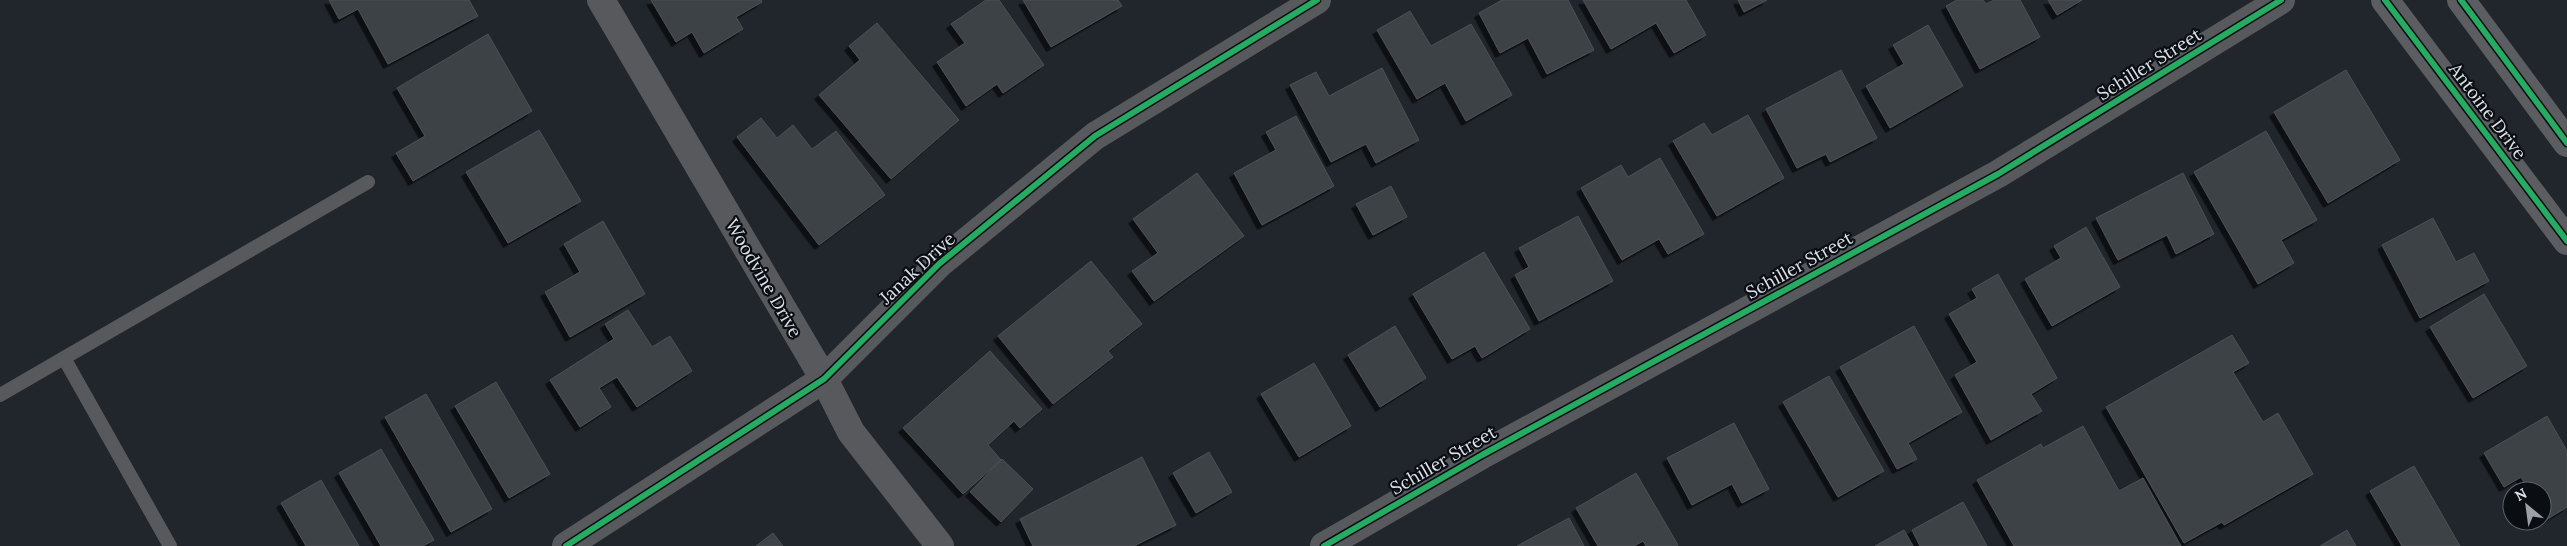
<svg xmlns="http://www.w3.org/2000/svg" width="2567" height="546" font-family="Lora,serif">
  <defs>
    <filter id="shadow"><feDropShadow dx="-4.5" dy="4.5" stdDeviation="0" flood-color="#0009"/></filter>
  </defs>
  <rect width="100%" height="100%" fill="#21262c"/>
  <g fill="#3e4347" stroke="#4a5054" filter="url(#shadow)">
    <polygon points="329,0 469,0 478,16 388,64 358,9 339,19"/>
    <polygon points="651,0 761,0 762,2 736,17 743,29 704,53 692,32 676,42"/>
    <polygon points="986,0 999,0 1044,65 1003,93 997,84 966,106 937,62 965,43 951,24"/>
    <polygon points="1023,0 1118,0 1122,6 1051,47"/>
    <polygon points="1502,0 1568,0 1594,50 1547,74 1528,38 1500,53 1479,13"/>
    <polygon points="1583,0 1686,0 1706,35 1674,53 1656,23 1611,49"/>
    <polygon points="1738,0 1767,0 1744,12"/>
    <polygon points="1957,0 1983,0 1986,4 1994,0 2020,0 2040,37 1980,69 1946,6"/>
    <polygon points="2048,0 2082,0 2057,15"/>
    <polygon points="1410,11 1431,46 1471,24 1512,95 1466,121 1445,83 1417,99 1377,30"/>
    <polygon points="877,23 959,120 891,179 819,95 860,60 849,46"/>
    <polygon points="1928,25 1963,86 1890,128 1866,86 1904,64 1893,45"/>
    <polygon points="488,34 532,111 413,181 396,153 425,136 397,88"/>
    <polygon points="1382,68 1419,140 1376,163 1366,144 1331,162 1290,85 1316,72 1329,96"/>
    <polygon points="1841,70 1877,138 1830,162 1826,154 1797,168 1766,109"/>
    <polygon points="2346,70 2400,160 2328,203 2274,112"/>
    <polygon points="1748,115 1784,178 1717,216 1673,141 1704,123 1712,135"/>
    <polygon points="1296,116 1334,186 1262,225 1234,173 1276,150 1266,132"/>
    <polygon points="761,118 777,138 793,125 812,149 836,131 885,195 819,245 737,137"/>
    <polygon points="539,130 581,201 508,243 466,172"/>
    <polygon points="2266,131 2317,220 2281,240 2294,263 2258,284 2194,172"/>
    <polygon points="1660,158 1704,234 1668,254 1659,239 1622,260 1581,188 1621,165 1628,177"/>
    <polygon points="1197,173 1244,236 1154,301 1132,271 1158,253 1133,219"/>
    <polygon points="2183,173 2214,234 2176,254 2167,235 2118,260 2096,218"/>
    <polygon points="1391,186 1407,217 1373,235 1356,204"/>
    <polygon points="1578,216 1613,281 1539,321 1515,275 1529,267 1519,248"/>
    <polygon points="2433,218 2456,262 2474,253 2489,281 2420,318 2382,245"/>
    <polygon points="603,221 645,294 570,337 545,292 580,272 564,244"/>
    <polygon points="2086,227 2120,287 2052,326 2025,279 2061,258 2054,246"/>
    <polygon points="1484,252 1530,329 1482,358 1475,346 1452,359 1413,294"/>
    <polygon points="1091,261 1142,324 1108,351 1113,357 1053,404 998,336"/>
    <polygon points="1998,274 2057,378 2031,394 2042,411 1991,440 1955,375 1977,362 1949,314 1977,298 1972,289"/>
    <polygon points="2484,294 2527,366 2473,398 2430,327"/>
    <polygon points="628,310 652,347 670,336 692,371 637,407 617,377 599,388 611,407 580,427 550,380 614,339 605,324"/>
    <polygon points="1395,326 1426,378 1380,407 1348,355"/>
    <polygon points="1914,326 1962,412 1908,443 1917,459 1897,469 1840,367"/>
    <polygon points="2232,335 2249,363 2233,372 2263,422 2278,413 2313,474 2224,525 2222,522 2184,543 2106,407"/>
    <polygon points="990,351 1042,409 1020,428 1014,421 988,445 1001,460 963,494 903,428"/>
    <polygon points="1314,363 1351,426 1299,457 1261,394"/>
    <polygon points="1829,376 1884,471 1838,497 1783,402"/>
    <polygon points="496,382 550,474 509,498 455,406"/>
    <polygon points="426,394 492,509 451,532 385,417"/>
    <polygon points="2547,416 2567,451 2567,507 2546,520 2542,513 2542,491 2529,491 2521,477 2504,487 2484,453"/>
    <polygon points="1734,423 1769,489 1742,503 1732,484 1692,505 1667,458"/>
    <polygon points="2083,426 2119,491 2143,478 2181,546 2014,546 1977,480 2041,444 2043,448"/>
    <polygon points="381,449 434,540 423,546 381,546 339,473"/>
    <polygon points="1209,452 1232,492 1196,513 1173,473"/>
    <polygon points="1142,457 1176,525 1134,546 1033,546 1020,519"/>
    <polygon points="1002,459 1033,489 1001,522 970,492"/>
    <polygon points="2414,466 2460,546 2402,546 2370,491"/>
    <polygon points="1636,473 1678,545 1676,546 1646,546 1643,541 1634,546 1598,546 1576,508"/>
    <polygon points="321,480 359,546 306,546 281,503"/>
    <polygon points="1963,502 1987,546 1920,546 1912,530"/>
    <polygon points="1569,518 1584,546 1517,546"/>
    <polygon points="1904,530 1913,546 1875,546"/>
    <polygon points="2347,530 2356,546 2320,546"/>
    <polygon points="773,533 783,546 756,546"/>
  </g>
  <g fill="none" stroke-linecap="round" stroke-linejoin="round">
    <g stroke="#58595d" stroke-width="14">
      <polyline points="64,358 170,546"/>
      <polyline points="0,395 368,182"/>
    </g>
    <g stroke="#58595d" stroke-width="28">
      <polyline points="601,0 824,379 851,432 940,546"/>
      <polyline points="566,546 824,379 939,264 1095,136 1317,0"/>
      <polyline points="1324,546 1482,455 1998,174 2281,0"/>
    </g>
    <g stroke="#5c5d60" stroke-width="28">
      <polyline points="2385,0 2567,241"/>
      <polyline points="2461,0 2567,143"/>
    </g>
    <g stroke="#0a0e13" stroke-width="9">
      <g id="cycleway">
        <polyline points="2385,0 2567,241"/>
        <polyline points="2461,0 2567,143"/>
        <polyline points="566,546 824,379 939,264 1095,136 1317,0"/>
        <polyline points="1324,546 1482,455 1998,174 2281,0"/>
      </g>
    </g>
    <use href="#cycleway" stroke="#26ab63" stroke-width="6"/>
  </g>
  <g text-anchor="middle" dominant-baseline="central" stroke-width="4.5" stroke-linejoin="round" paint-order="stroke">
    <g font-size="18" fill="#dce2e9" stroke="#0a0e13">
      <text transform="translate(2149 64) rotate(-32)">Schiller Street</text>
      <text transform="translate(2488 111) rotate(53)">Antoine Drive</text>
      <text transform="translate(1799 265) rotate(-29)">Schiller Street</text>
      <text transform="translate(917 268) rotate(-43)">Janak Drive</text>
      <text transform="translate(764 278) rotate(60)">Woodvine Drive</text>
      <text transform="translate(1443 460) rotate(-30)">Schiller Street</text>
    </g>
  </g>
  <g transform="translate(2527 506) rotate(331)"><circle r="24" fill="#0a0e13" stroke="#5e6369"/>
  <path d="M0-4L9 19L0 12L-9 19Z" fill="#9ba0a7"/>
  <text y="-8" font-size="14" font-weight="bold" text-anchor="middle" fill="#dce2e9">N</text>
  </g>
</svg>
